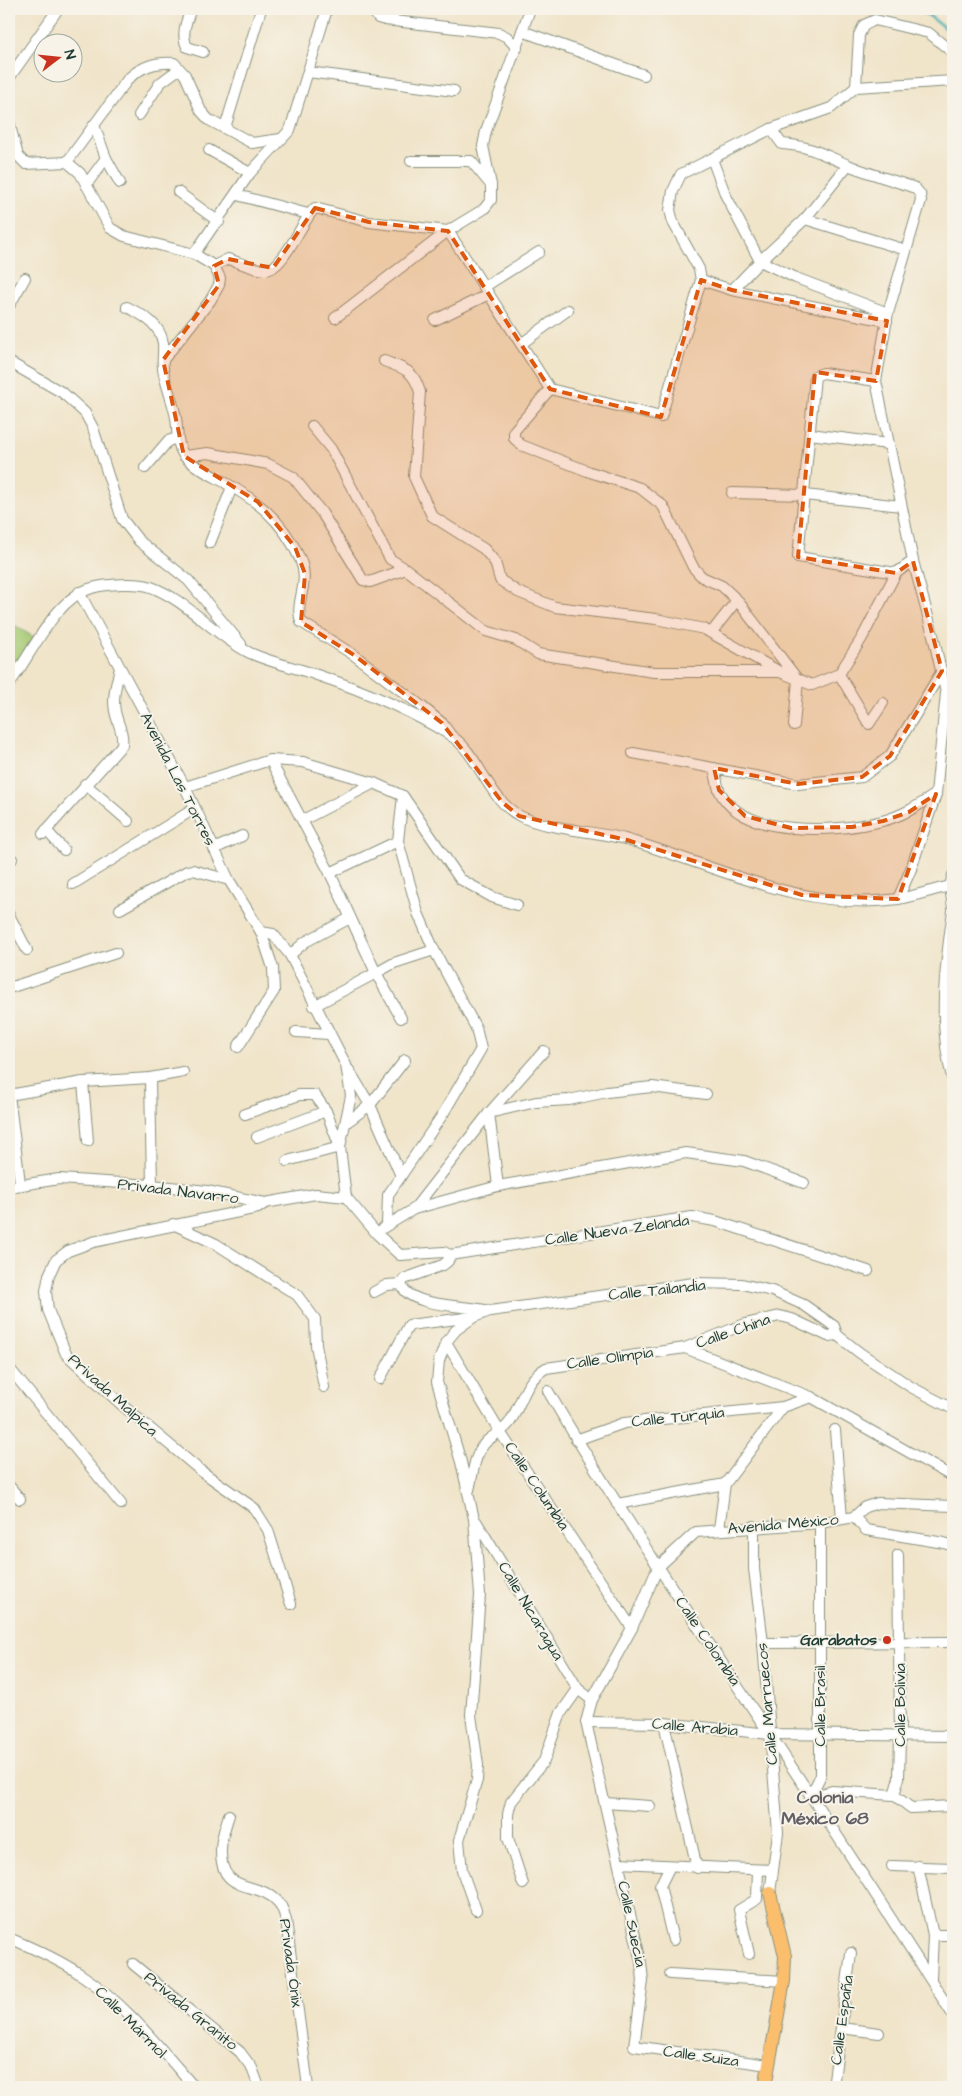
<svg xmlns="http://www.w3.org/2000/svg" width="962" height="2096" font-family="'Architects Daughter',sans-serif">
  <rect width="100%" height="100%" fill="#f7f3e8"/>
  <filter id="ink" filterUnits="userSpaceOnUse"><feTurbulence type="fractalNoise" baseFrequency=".02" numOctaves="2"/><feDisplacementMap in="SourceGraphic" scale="10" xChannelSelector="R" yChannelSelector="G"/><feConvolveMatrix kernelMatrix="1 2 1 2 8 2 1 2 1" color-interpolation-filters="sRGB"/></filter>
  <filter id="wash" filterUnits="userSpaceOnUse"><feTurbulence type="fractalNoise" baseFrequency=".0096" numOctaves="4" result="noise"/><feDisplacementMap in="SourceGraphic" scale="20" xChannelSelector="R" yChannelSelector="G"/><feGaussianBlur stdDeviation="1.12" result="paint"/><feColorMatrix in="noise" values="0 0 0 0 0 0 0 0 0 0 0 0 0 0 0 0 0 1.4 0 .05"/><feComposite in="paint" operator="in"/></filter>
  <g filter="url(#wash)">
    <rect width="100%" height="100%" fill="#f0e4c9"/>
    <polygon fill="#a5c972" stroke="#628353" points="9,622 35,638 9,677"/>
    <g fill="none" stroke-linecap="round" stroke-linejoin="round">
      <polyline stroke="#3aacb5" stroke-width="2.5" points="911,9 928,15 953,34"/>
    </g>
  </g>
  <g filter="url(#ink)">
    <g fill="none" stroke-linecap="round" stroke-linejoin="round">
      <g stroke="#88907e" stroke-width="12">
        <g id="minor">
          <path d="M191 9C186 22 181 34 187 47L203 52"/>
          <polyline points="372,9 378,18 385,20 499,33 507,37 517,48"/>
          <polyline points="522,31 644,75"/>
          <polyline points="308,72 454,91"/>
          <polyline points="9,78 58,9"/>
          <polyline points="856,87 859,35 864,25 875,20 929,33 953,53"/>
          <polyline points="139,115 160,83 179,69"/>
          <polyline points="9,122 18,156 26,164 67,162 80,173 110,228 124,236 194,254 214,266 220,278 219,285 210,301 163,360"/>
          <polyline points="94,125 106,158 120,183"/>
          <polyline points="225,128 261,9"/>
          <path d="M771 129 782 144C810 146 823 154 848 165 869 174 893 180 915 188L920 194 921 200 888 313 876 381 913 561 933 635 946 693 936 794 911 869 898 899"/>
          <polyline points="209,150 250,173"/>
          <polyline points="712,159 726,196 760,261 796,278 888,313"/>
          <polyline points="411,161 471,161 491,185"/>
          <path d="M67 162 128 79C142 66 155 62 174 63L185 75 201 111 209 120 252 143 281 139"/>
          <polyline points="86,185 106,158"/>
          <polyline points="178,192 219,222"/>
          <polyline points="237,195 308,214"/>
          <polyline points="805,219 906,250"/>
          <polyline points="448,231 550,389 661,417 701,280 699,269 673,222 670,210 673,191 681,174 771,129 831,108 856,87 953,81"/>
          <polyline points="194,254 250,173 290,130 327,9"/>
          <path d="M214 266 228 259C239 262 253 269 265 270 283 271 302 220 315 208L369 222 448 231"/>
          <polyline points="701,280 732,290 887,321"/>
          <polyline points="484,287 539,252"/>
          <polyline points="732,290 760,261 805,219 848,165"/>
          <polyline points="9,306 25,278"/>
          <path d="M127 307C143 315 160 324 163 343 164 353 161 364 164 374 167 388 173 402 176 418 178 430 176 443 183 454 190 464 207 473 217 478 255 499 282 518 300 559 311 584 294 601 301 622L354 655 420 705 442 723 450 734"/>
          <polyline points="335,318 448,231 484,209 491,200 491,185 483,146 486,131 530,9"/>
          <polyline points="435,320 489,294"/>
          <polyline points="521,344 568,310"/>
          <path d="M384 361C404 369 413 369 420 392L414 477 432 516 484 549 495 562 500 580 518 592 555 607 656 619 704 629 780 672 812 685 839 674 862 638 896 573 913 561"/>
          <polyline points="9,362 63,393 85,413 93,428 122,519 139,541 188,580 241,644"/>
          <polyline points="876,381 823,373 815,376 798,557 896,573"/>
          <polyline points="550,389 514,431 514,438 521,445 590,472 640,488 663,506 693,567 702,577 722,586 737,600 798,680 794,725"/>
          <polyline points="312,426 331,449 390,559 406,569 486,631 516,640 538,654 654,672 779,672"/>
          <polyline points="810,434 888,444"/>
          <polyline points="184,456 208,453 268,464 293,477 322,513 363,580 370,582 406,569"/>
          <polyline points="145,468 168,441 177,438"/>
          <polyline points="732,493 805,495 901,506"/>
          <polyline points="210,543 232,487"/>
          <polyline points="79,592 185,787 229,880 261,932 273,968 274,991 238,1047"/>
          <polyline points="711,633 737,600"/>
          <polyline points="839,674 869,724 883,703"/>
          <path d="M9 684C32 655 54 598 92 588 106 584 137 582 151 587 185 599 217 637 250 653 272 663 294 667 317 675 362 690 408 709 450 735 480 754 487 799 520 816 545 829 595 831 625 839 712 864 805 913 898 899 915 896 933 890 950 886"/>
          <polyline points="633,753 798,784 862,777 890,756 942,671"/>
          <polyline points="270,760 330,873 376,973 394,963 434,950"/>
          <path d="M714 768C716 775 717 784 719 790 741 839 840 832 882 821 903 816 919 805 936 794"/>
          <polyline points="85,784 128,821"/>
          <polyline points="185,787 270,760 303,762 374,783 403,796 460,879 492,897 517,905"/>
          <polyline points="303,820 374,783"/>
          <polyline points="46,830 64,850"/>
          <path d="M43 834 122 745C124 732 117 723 115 711 112 696 117 682 120 668"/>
          <polyline points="214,849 242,836"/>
          <polyline points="9,860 12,859"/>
          <polyline points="330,873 398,841"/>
          <polyline points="953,875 950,886 953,908"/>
          <polyline points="73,884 194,809"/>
          <polyline points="120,909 187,871 193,870 229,880"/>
          <path d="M953 911C945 967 937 1025 953 1081"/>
          <polyline points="9,915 27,950"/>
          <polyline points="261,932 273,934 290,955 346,1065 351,1096 340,1147 346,1197 377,1234 400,1255 444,1252 450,1255"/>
          <polyline points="290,955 305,942 350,918"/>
          <polyline points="9,988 116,953"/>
          <polyline points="314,1006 376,973 401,1018"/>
          <polyline points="296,1032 329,1034"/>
          <polyline points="349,1070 370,1105 401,1176"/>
          <polyline points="150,1078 152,1185"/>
          <polyline points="83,1082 88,1141"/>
          <polyline points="9,1095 83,1082 150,1078 183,1072"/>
          <polyline points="9,1095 20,1183"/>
          <polyline points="245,1114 299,1095 315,1095 326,1111 340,1147 287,1161"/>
          <polyline points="347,1122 370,1105 405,1060"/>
          <polyline points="257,1137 326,1111"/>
          <polyline points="498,1186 489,1113 536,1102 569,1100 607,1092 652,1087 706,1094"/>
          <polyline points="9,1187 59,1179 152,1185 207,1191 265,1203 316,1194 346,1197"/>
          <polyline points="265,1203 258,1208 93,1242 68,1251 56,1260 49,1275 46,1291 48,1310 66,1354 122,1405 201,1471 254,1508 268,1530 291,1604"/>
          <polyline points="414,1209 498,1186 686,1153 744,1161 804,1183"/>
          <polyline points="173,1224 216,1244 297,1295 315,1319 316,1345 324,1387"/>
          <polyline points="387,1224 388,1195 443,1114 481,1049 476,1028 434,950 418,913 398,841 403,796"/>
          <polyline points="383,1228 414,1209 489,1113 544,1051"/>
          <polyline points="450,1255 692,1217 715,1221 868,1271"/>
          <path d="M450 1255 448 1261 443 1265 404 1279 401 1284C409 1308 467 1305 490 1311"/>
          <polyline points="374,1292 387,1285 401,1284"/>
          <polyline points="446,1342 500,1432 632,1628"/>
          <polyline points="685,1348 811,1397 953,1477"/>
          <polyline points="9,1368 121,1504"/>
          <polyline points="380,1379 409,1325 473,1317"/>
          <path d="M548 1391C609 1495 677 1595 744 1696 815 1801 885 1908 953 2015"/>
          <polyline points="835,1430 842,1519"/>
          <polyline points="576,1440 624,1423 783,1407"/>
          <polyline points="9,1486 20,1499"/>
          <path d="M469 1490C473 1474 474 1454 486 1442 493 1435 504 1431 510 1422 522 1403 525 1380 546 1368L685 1348 745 1324 780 1316 792 1319 828 1336 837 1335"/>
          <polyline points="617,1504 725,1484"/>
          <polyline points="854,1517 866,1530 944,1543 953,1546"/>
          <polyline points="854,1517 865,1507 878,1503 953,1506"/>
          <polyline points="476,1521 578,1689 592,1700"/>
          <polyline points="754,1526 754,1569 763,1643 778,1833 770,1893"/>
          <polyline points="719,1529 725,1484 783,1407 811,1397"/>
          <polyline points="763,1643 953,1642"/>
          <polyline points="586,1722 664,1723 770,1734 953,1736"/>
          <polyline points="664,1723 697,1868"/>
          <polyline points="894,1795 899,1778 900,1737 898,1555"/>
          <polyline points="810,1797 820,1777 820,1523"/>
          <polyline points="810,1797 832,1791 894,1795 911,1808 953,1806"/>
          <polyline points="605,1803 650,1806"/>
          <path d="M229 1815C226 1825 221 1838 221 1849 219 1896 259 1880 278 1902 283 1907 284 1913 286 1920L308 2087"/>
          <polyline points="619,1863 772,1870"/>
          <polyline points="670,1866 660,1886 673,1940"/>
          <polyline points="892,1866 953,1868"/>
          <polyline points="918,1866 933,1935 931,1979"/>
          <polyline points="523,1884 508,1838 508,1814 511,1802 544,1761 561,1713 578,1689"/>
          <polyline points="476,1910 462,1871 459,1840 477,1780 478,1765 471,1715 480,1595 474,1519 461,1462 437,1382 439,1361 446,1342 456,1330 474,1317 490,1311 694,1283 742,1284 772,1291 804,1305 834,1326 837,1335 860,1353 911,1387 953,1409"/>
          <polyline points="933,1935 953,1935"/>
          <path d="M9 1938C33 1948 58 1959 80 1974 125 2003 159 2047 194 2087"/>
          <polyline points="749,1954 739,1910 757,1899 758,1870"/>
          <polyline points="133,1964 240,2052 252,2068 259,2087"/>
          <polyline points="670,1974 784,1981"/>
          <polyline points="841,2028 879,2033"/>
          <polyline points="768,2065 634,2046 643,1981 641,1962 586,1722 592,1700 632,1628 658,1567 696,1532 820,1523 854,1517"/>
          <polyline points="833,2087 851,1953"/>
        </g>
      </g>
      <g stroke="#88907e" stroke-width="14">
        <polyline id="major" points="765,2087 784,1981 785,1956 770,1893"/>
      </g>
      <use href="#minor" stroke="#fff" stroke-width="10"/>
      <use href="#major" stroke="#fabe6d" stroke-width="12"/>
    </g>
  </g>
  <path fill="#de580e" fill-opacity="0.2" stroke="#de580e" stroke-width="4" stroke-dasharray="10 6" stroke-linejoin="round" d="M315 208 369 222 448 231 550 389 661 417 701 280 732 290 887 321 876 381 815 372 798 557 896 573 913 561 942 671 890 756 862 777 798 784 714 768 719 790 745 816 791 828 852 827 883 821 909 812 936 794 898 899 802 895 627 840 519 816 502 802 442 723 354 655 301 622 305 574 295 547 258 502 184 456 163 360 219 285 214 266 228 259 273 268Z"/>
  <circle fill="#c8321e" stroke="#f7f3e8" stroke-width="2" cx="887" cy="1640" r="5"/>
  <g text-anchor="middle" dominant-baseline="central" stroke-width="4" stroke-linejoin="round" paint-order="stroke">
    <g font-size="16" fill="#1f3d34" stroke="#f7f3e8">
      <text transform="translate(178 779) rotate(63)">Avenida Las Torres</text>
      <text transform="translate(178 1191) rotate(7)">Privada Navarro</text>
      <text transform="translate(617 1230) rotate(-8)">Calle Nueva Zelanda</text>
      <text transform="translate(657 1290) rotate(-6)">Calle Tailandia</text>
      <text transform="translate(733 1331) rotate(-19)">Calle China</text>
      <text transform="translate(610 1358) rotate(-8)">Calle Olimpia</text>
      <text transform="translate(113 1395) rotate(42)">Privada Malpica</text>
      <text transform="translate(678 1417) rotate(-6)">Calle Turquia</text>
      <text transform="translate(537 1486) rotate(56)">Calle Columbia</text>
      <text transform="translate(783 1524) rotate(-5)">Avenida México</text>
      <text transform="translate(531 1611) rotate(59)">Calle Nicaragua</text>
      <text transform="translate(708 1641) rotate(56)">Calle Colombia</text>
      <text transform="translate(767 1704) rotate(-95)">Calle Marruecos</text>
      <text transform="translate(900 1705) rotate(-90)">Calle Bolivia</text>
      <text transform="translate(820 1706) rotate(-90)">Calle Brasil</text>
      <text transform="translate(695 1727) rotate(5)">Calle Arabia</text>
      <text transform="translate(632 1924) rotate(78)">Calle Suecia</text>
      <text transform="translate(291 1963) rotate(82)">Privada Ónix</text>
      <text transform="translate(191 2011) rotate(39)">Privada Granito</text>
      <text transform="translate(842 2020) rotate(-82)">Calle España</text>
      <text transform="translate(131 2022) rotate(45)">Calle Mármol</text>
      <text transform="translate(701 2056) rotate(8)">Calle Suiza</text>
    </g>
    <g font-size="16" font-weight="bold" fill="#1f3d34" stroke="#f7f3e8" text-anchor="end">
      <text x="877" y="1640">Garabatos</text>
    </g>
    <g font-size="18" font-weight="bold" fill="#625f65" stroke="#f7f3e8">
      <text x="825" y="1797">Colonia<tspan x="825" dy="21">México 68</tspan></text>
    </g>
  </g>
  <rect width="962" height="2096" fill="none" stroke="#f7f3e8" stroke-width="30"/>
  <g transform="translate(58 58) rotate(74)"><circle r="24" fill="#f7f3e8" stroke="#a1aaa0"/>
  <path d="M0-4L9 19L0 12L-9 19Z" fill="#c8321e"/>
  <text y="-8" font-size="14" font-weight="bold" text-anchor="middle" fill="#1f3d34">N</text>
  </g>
</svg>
